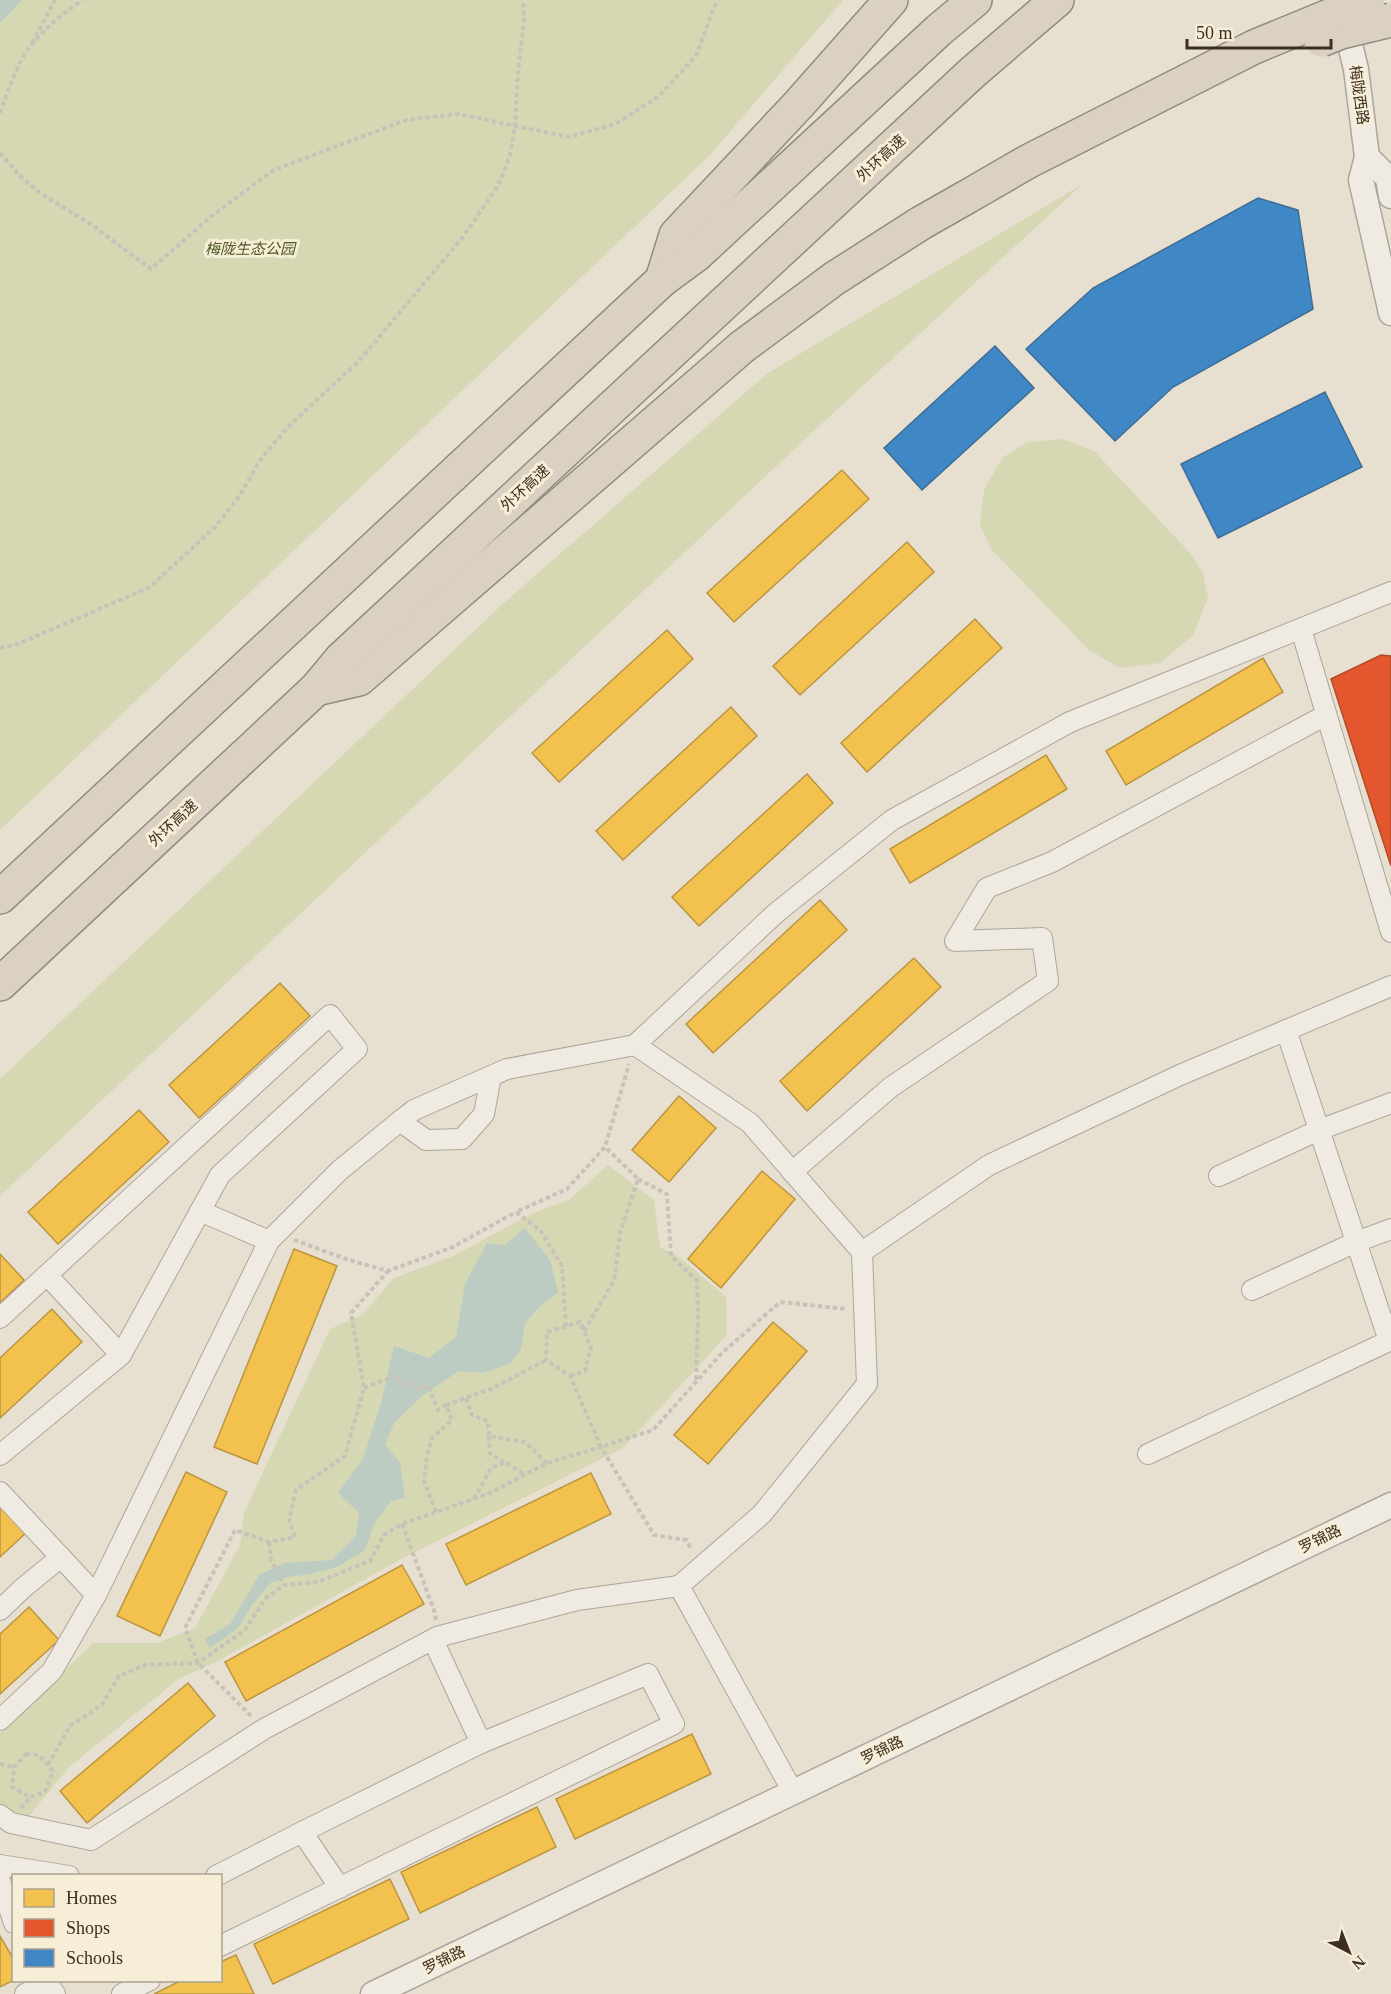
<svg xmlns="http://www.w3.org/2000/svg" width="1391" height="1994" font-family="'Times New Roman','Noto Sans SC',serif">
  <rect width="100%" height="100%" fill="#e7e0d1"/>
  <g fill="#d6d7b3">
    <polygon points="0,0 843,0 709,156 0,830"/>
    <polygon points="1084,183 818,427 0,1196 0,1079 507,600 768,373"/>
    <polygon points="1062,439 1094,451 1190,553 1203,573 1208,598 1193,635 1160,663 1120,668 1089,650 991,549 980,524 984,490 1002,458 1027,442"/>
    <polygon points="608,1165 654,1200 660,1247 678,1256 726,1297 727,1335 623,1448 403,1558 216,1662 180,1678 70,1766 29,1816 8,1810 0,1804 0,1733 93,1643 157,1643 195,1628 240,1545 244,1513 330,1329 362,1315 394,1278 453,1256 531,1214 569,1200"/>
  </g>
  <g fill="#bcccc2">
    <polygon points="0,0 22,0 0,23"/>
    <polygon points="525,1228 550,1260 558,1293 540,1306 525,1323 521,1349 510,1364 483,1373 459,1371 423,1395 394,1423 385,1445 400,1462 405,1498 391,1501 374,1524 365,1550 337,1567 310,1574 289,1577 270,1583 252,1605 238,1628 210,1648 205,1639 230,1624 259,1575 284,1563 332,1560 356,1536 359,1513 338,1493 363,1459 382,1400 394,1346 429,1358 456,1337 465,1284 487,1243 504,1245"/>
  </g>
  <g fill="#f2c14e" stroke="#bc9540" stroke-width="1.5">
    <polygon points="842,470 869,499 734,622 707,593"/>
    <polygon points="907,542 934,572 800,695 773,666"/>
    <polygon points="975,619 1002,648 867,772 841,743"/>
    <polygon points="667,630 693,659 559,782 532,753"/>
    <polygon points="1263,658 1283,692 1126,785 1106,751"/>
    <polygon points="731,707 757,736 623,860 596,831"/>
    <polygon points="1046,755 1067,789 910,883 890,849"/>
    <polygon points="807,774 833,803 699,926 672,897"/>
    <polygon points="820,900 847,930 713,1053 686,1024"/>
    <polygon points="914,958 941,987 807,1111 780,1081"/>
    <polygon points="280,983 310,1016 199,1118 169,1085"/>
    <polygon points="679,1096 716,1128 669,1182 632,1150"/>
    <polygon points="139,1110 169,1142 58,1244 28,1212"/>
    <polygon points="762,1171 795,1199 721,1288 688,1259"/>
    <polygon points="294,1249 337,1266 257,1464 214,1447"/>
    <polygon points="0,1254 24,1280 0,1303"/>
    <polygon points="52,1309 82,1342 0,1418 0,1358"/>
    <polygon points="773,1322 807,1351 708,1464 674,1435"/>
    <polygon points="186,1472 227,1492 160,1636 117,1616"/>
    <polygon points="591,1473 611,1514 466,1585 446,1544"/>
    <polygon points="0,1500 28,1531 0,1557"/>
    <polygon points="402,1565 424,1604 246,1701 225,1662"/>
    <polygon points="29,1607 59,1640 0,1694 0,1634"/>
    <polygon points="188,1683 215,1716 87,1823 60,1791"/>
    <polygon points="692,1734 711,1774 575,1839 556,1799"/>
    <polygon points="537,1807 556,1847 420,1913 401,1872"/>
    <polygon points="390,1879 409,1919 273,1984 254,1944"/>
    <polygon points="0,1936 14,1960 14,1980 0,1987"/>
    <polygon points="236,1955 254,1994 154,1994 182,1980 220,1980 220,1962"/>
  </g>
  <polygon fill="#e4572e" stroke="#b24b2a" stroke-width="1.5" points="1381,655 1391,656 1391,866 1331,679"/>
  <g fill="#3f88c5" stroke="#3e6d94" stroke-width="1.5">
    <polygon points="1258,198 1298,210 1313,309 1173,387 1115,441 1026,349 1093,288"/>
    <polygon points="995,346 1034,388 922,490 884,448"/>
    <polygon points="1325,392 1362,467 1218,538 1181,464"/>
  </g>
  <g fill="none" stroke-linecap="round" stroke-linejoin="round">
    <g stroke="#ada599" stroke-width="22">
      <g id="minor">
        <polyline points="1301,629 1391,932"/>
        <polyline points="635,1045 750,1123 862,1252 867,1384 762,1514 679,1586"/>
        <polyline points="400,1121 426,1140 462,1139 484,1114 491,1076"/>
        <polyline points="792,1172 891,1087 1048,981 1042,938 955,941 987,888 1052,862 1326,715"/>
        <polyline points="1219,1176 1319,1130 1391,1103"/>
        <polyline points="200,1211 269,1241"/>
        <polyline points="862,1252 989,1165 1180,1075 1391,986"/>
        <polyline points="47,1275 121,1355"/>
        <polyline points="1252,1290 1356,1242 1391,1229"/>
        <polyline points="0,1318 330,1015 357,1049 220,1175 121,1355 0,1455"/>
        <polyline points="1148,1454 1389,1341 1286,1030"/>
        <polyline points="0,1492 96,1595"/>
        <polyline points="0,1610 23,1588 61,1557"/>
        <polyline points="0,1720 52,1671 96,1595 269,1241 340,1170 400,1121 414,1110 507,1069 635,1045 776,913 892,820 1070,722 1391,592"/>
        <polyline points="0,1815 11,1823 91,1840 264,1729 437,1637 577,1600 679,1586 793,1792"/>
        <polyline points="0,1865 69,1876"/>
        <polyline points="216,1876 302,1832"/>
        <polyline points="0,1881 14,1923"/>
        <polyline points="340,1888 302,1832 481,1743"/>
        <polyline points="220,1946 674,1724 648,1674 481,1743 433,1640"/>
        <polyline points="25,1994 47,1982 55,1994"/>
        <polyline points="122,1994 150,1980"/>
      </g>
    </g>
    <g stroke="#ada599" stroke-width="27">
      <g id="tertiary">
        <polyline points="1343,16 1356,69 1367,157 1361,180 1391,313"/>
        <polyline points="1367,157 1388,178 1391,196"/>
        <polyline points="373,1994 1391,1505"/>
      </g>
    </g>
    <g stroke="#928b80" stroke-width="36">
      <g id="motorway">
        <polyline points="662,280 676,235 799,104 891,0"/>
        <polyline points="316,689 359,679 742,347 835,278 921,223 965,198"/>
        <polyline points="0,897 662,280 696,255 939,30 975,0"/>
        <polyline points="0,984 316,689 341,659 973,72 1057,0"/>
      </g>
    </g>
    <g stroke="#c8c2b9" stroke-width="4" stroke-dasharray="4.5 3" stroke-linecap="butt">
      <polyline points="32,43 55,0"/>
      <path d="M0 113C8 92 16 65 29 48 44 29 63 13 83 0"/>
      <polyline points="0,153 19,175 40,193 89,223 151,269 213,215 274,170 406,120 459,114 515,126 518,73 524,20 523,0"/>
      <polyline points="0,648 18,644 150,587 215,527 238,498 262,457 291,424 358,362 463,237 498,186 510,155 515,126 570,137 615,124 658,97 696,56 717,0"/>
      <polyline points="638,1179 667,1194 671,1256 697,1281 698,1314 696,1381"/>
      <polyline points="294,1240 346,1259 388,1271 453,1247 516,1212"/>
      <polyline points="566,1326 562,1266 541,1231 516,1212 567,1189 605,1147 629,1064"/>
      <polyline points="584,1331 614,1281 620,1233 638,1179 605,1147"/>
      <polyline points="570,1376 585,1371 591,1347 580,1322 547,1332 546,1360 570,1376 601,1447 653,1430 721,1354 780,1302 847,1309"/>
      <polyline points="364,1388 396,1375 401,1386 410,1382 414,1390 428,1385 438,1410 446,1405"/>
      <polyline points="466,1398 472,1415 488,1421 489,1436 525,1442 547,1463"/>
      <polyline points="489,1436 490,1453 504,1462"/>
      <polyline points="474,1499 491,1468 505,1462 524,1474"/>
      <polyline points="436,1512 424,1481 427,1455 432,1438 452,1420 446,1405 493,1388 546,1360"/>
      <polyline points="402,1524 435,1613 436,1620"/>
      <polyline points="269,1542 271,1560 284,1585"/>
      <polyline points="251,1716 198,1663 185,1628 235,1530 269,1542 295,1537 289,1520 296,1490 345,1456 364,1388 351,1313 388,1271"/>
      <polygon points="26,1754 39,1755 53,1771 45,1792 30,1797 12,1787 14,1767"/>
      <polyline points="0,1764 14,1767"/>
      <polyline points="48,1765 70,1726 102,1705 119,1676 145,1665 198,1663 245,1630 265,1599 284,1585 318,1582 370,1561 384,1535 402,1524 490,1493 547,1463 601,1447 654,1535 686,1540 692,1550"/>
      <polyline points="21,1808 30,1797"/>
    </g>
    <use href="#minor" stroke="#efebe3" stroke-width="20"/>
    <use href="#tertiary" stroke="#efebe3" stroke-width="24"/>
    <use href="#motorway" stroke="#dad1c2" stroke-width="33"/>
    <g stroke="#928b80" stroke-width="36" stroke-linecap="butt">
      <g id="motorway-bridge">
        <polyline points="1321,40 1341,32 1391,20"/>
        <polyline points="965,198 1029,161 1254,47 1368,0"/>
      </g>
    </g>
    <use href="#motorway-bridge" stroke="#dad1c2" stroke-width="33"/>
  </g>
  <g text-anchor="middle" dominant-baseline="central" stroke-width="6" stroke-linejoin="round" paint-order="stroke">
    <g font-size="15" fill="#3d2e20" stroke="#f7eed8">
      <text transform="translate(1359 95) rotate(82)">梅陇西路</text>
      <text transform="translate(881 158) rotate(-43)">外环高速</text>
      <text transform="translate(525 488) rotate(-43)">外环高速</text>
      <text transform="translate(173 823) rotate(-43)">外环高速</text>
      <text transform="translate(1320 1539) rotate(-26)">罗锦路</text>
      <text transform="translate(882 1750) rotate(-26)">罗锦路</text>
      <text transform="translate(444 1960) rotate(-26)">罗锦路</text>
    </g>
    <g font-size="15" font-style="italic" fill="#4d5a26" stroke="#f7eed8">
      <text x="250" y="249">梅陇生态公园</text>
    </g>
  </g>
  <rect x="12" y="1874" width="210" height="108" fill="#f7eed8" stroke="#ada18e" stroke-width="1.5"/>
  <rect x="24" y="1889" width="30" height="18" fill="#f2c14e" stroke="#ada18e" stroke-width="1.5"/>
  <text x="66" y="1904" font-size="18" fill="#3d2e20">Homes</text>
  <rect x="24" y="1919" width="30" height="18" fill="#e4572e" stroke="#ada18e" stroke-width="1.5"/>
  <text x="66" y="1934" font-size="18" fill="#3d2e20">Shops</text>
  <rect x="24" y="1949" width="30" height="18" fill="#3f88c5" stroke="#ada18e" stroke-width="1.5"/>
  <text x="66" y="1964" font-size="18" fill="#3d2e20">Schools</text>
  <g transform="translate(1349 1952) rotate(138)" stroke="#f7eed8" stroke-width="4.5" paint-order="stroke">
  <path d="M0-4.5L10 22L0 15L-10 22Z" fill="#3d2e20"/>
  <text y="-9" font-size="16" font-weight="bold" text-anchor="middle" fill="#3d2e20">N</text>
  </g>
  <path d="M1187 39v9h144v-9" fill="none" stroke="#3d2e20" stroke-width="3"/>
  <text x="1196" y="39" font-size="18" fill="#3d2e20" stroke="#f7eed8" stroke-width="4.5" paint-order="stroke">50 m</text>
</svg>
